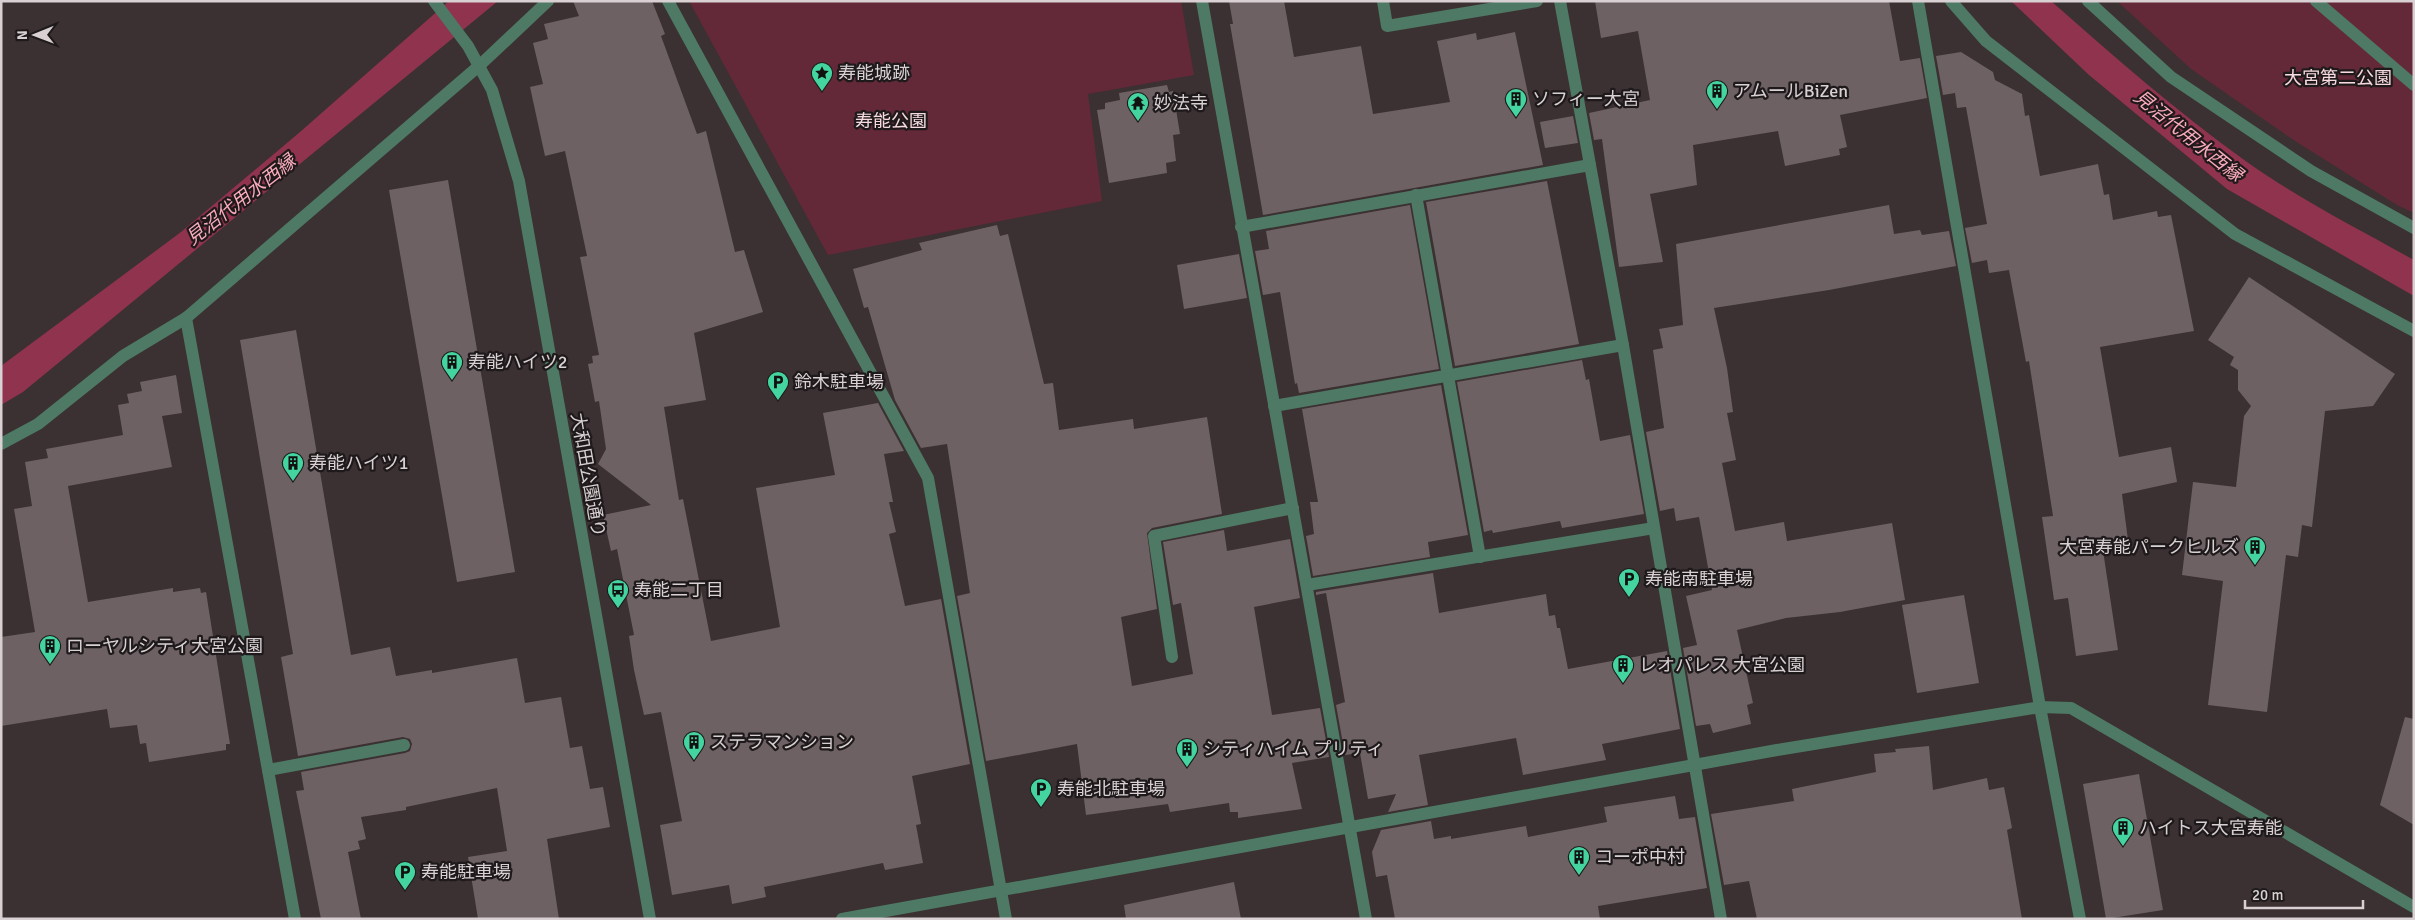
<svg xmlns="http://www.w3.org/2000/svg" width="2415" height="920" font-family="Signika,'Noto Sans JP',sans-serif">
  <rect width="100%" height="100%" fill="#3b3032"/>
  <g fill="#632939">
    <polygon points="689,1 1181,1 1194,75 1088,94 1102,201 828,255"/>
    <polygon points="2117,1 2414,1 2414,213 2397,205 2295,141 2191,69"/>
  </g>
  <g fill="#90334e">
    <polygon points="449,1 498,1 23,392 1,405 1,366 181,232 300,132"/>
    <path d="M2011 1H2051C2115 57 2178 113 2247 162 2299 199 2358 229 2414 260V296L2227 189 2089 75Z"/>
  </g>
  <g fill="#6d6163">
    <polygon points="573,1 652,1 665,34 661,36 697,134 706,131 735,252 744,250 763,312 694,333 706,400 664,407 679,500 683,499 711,641 780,627 756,488 835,475 823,413 878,403 904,451 884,454 893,502 889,502 896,532 889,534 905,606 941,599 970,764 912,776 921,824 916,825 923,863 885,870 883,863 764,887 766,897 732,904 729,885 672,895 660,825 682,821 661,712 644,715 634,670 629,636 634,635 617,549 611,551 603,515 651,505 598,464 606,449 599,401 595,402 588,364 593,363 592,356 599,355 580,257 587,256 565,151 545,156 530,87 543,84 533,43 548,39 544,24 579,16"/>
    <polygon points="1229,1 1284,1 1294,57 1361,46 1373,114 1450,102 1437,41 1476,33 1477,40 1515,32 1543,165 1263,215 1230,24 1233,24"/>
    <polygon points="1595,1 1889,1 1900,61 1920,58 1927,98 1840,115 1847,147 1839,149 1840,155 1785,166 1778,131 1693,145 1697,185 1650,194 1663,262 1619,267 1602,139 1594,140 1589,113 1650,100 1638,31 1601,38"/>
    <polygon points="1961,52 1993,72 1995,80 2022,94 2025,116 2029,115 2040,176 2098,164 2104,195 2109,194 2113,220 2157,211 2158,217 2171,215 2194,331 2100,347 2119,457 2171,447 2177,482 2122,494 2128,540 2102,544 2118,650 2076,656 2068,598 2054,600 2042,517 2053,516 2029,361 2026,362 2009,270 1989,273 1987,260 1972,263 1965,228 1987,224 1966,107 1957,108 1955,93 1943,95 1936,56"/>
    <polygon points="1167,85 1169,92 1173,91 1180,134 1173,135 1176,161 1166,163 1167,173 1109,183 1097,110 1105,109 1105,103 1120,100 1119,93"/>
    <polygon points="1573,116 1578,143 1545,148 1540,122"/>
    <polygon points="448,180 515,572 457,582 389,190"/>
    <polygon points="1547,181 1579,344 1455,366 1426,202"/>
    <polygon points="1410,205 1439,369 1299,393 1297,383 1295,384 1280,292 1263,295 1255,251 1269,249 1266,231"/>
    <polygon points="1889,205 1894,234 1920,230 1922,235 1949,231 1956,266 1829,290 1714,308 1727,368 1733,412 1727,413 1736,460 1722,463 1735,531 1784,522 1787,541 1892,523 1905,600 1840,612 1786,618 1737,630 1753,703 1747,705 1751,724 1713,733 1710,724 1696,726 1683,648 1697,645 1686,596 1712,590 1699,517 1676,521 1674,508 1660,511 1646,432 1664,428 1653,350 1663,348 1659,329 1683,325 1676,244"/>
    <polygon points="997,225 1000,236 1008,234 1044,384 1053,383 1059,430 1133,419 1134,429 1207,417 1222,514 1152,528 1147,533 1157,609 1121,617 1132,686 1193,674 1181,603 1173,605 1163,542 1224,530 1227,551 1290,539 1300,598 1254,607 1272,715 1320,708 1329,757 1292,763 1302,809 1238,818 1238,812 1230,812 1229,803 1170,812 1168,804 1086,815 1077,744 986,761 957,596 970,593 947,444 921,448 895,400 868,307 864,308 853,269 922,250 919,243"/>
    <polygon points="1239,254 1247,298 1184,309 1177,265"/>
    <polygon points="2249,277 2395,374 2373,406 2325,411 2312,527 2302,525 2298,557 2286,555 2267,712 2208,705 2223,581 2182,575 2193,482 2236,487 2244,416 2251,406 2238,390 2238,370 2230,365 2234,357 2208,340"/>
    <polygon points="296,330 351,655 390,647 396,676 432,670 432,673 517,658 525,703 561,697 570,748 582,746 590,789 603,787 610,827 547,839 559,919 478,919 468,857 507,851 497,788 406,807 406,810 361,817 366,839 358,841 360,849 348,852 361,919 321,919 296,791 304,790 301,772 405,753 410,751 412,744 410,739 403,737 298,756 281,657 293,654 240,340"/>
    <polygon points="1582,360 1586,380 1589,379 1600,441 1630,435 1644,514 1562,528 1560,521 1493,533 1492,530 1484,532 1457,382"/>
    <polygon points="176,375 182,413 162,416 172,467 68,486 88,602 173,588 173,592 200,588 201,593 206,592 230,744 226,744 226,750 149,762 146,743 140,744 137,725 110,728 107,709 1,726 1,637 35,632 14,509 32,506 25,462 48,458 46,449 123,435 118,405 129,403 127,394 142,391 140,382"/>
    <polygon points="1441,385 1468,535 1428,542 1430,557 1313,576 1306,536 1314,534 1310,502 1318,502 1302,409"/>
    <polygon points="1433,573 1439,613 1546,594 1549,616 1555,615 1557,628 1560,628 1568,669 1667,651 1680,729 1602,744 1606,760 1523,775 1516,738 1419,755 1428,805 1388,812 1396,794 1368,799 1360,753 1345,755 1336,705 1345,702 1326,593 1316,595 1316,592"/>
    <polygon points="1964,595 1979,683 1917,693 1902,605"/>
    <polygon points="2405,717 2414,719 2414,825 2380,805"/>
    <polygon points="1929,746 1933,790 1987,778 1989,790 2004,787 2012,828 2007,830 2022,919 1757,919 1749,881 1724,885 1711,814 1794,801 1792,789 1876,772 1874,754 1896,752 1895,749"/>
    <polygon points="2139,774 2163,910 2106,919 2083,784"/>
    <polygon points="1675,796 1679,819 1695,817 1707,888 1598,906 1600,919 1395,919 1387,875 1376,877 1372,852 1381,830 1431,821 1434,839 1451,836 1451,839 1526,826 1528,837 1607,822 1604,807"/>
    <polygon points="1234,882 1241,919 1126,919 1124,905"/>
  </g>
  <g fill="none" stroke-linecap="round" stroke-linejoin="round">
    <g stroke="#4d7965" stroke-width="12">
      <polyline points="434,1 468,46 492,90 519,181 650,919"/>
      <polyline points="668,1 928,478 1006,919"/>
      <polyline points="1202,1 1366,919"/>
      <polyline points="1383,1 1387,26 1537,1"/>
      <polyline points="1560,1 1623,345 1721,919"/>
      <polyline points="1918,1 2040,707 2080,919"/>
      <polyline points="1951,1 1986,41 2235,234 2414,331"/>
      <polyline points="2088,1 2171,77 2311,171 2414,228"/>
      <polyline points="2316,1 2414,85"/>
      <polyline points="1416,195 1480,557"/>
      <polyline points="1241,227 1590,165"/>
      <polyline points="186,318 295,919"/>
      <polyline points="1274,406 1623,345"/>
      <polyline points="1,444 38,424 123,356 186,318 480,65 548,1"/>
      <polyline points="1307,585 1654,528"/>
      <polyline points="1172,657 1154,536 1293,508"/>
      <polyline points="268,770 404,745"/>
      <polyline points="842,919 1777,750 2040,707 2071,708 2414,907"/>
    </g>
  </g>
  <defs>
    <g id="sight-pin" transform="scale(1.125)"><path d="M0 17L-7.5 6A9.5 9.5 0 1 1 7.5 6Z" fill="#43d4a0" stroke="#1e191a"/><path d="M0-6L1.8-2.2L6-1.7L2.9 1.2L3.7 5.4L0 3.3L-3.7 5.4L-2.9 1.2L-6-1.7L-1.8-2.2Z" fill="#111"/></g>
    <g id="building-pin" transform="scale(1.125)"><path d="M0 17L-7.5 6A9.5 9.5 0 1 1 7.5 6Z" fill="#43d4a0" stroke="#1e191a"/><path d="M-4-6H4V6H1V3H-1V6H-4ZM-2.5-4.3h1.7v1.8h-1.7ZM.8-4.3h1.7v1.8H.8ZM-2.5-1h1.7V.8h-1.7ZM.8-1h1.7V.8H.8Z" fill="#111"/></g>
    <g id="temple-pin" transform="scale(1.125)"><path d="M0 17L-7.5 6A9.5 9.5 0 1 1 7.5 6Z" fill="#43d4a0" stroke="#1e191a"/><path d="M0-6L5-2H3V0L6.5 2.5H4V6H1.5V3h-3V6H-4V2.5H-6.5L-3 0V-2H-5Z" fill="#111"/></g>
    <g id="parking-pin" transform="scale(1.125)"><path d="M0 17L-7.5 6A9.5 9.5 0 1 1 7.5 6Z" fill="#43d4a0" stroke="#1e191a"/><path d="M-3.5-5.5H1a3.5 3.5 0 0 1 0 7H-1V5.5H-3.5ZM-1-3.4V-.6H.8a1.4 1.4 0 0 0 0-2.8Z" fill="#111"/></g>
    <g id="bus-pin" transform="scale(1.125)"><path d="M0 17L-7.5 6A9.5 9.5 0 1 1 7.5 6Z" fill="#43d4a0" stroke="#1e191a"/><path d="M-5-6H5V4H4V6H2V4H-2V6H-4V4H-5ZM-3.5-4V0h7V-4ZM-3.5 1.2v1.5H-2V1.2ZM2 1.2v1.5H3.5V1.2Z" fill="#111"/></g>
  </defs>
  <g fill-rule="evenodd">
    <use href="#sight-pin" x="822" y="73"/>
    <use href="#building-pin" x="1717" y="91"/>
    <use href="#building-pin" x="1516" y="99"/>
    <use href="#temple-pin" x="1138" y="103"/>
    <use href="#building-pin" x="452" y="362"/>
    <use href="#parking-pin" x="778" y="382"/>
    <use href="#building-pin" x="293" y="463"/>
    <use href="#building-pin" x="2255" y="547"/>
    <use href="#parking-pin" x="1629" y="579"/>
    <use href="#bus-pin" x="618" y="590"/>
    <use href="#building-pin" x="50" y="646"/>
    <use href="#building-pin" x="1623" y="665"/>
    <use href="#building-pin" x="694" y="742"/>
    <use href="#building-pin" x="1187" y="749"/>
    <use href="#parking-pin" x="1041" y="789"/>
    <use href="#building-pin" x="2123" y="828"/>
    <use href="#building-pin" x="1579" y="857"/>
    <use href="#parking-pin" x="405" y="872"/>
  </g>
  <g text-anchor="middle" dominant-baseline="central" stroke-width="4.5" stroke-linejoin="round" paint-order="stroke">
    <g font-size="18" fill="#d8d0d2" stroke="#1e191a" text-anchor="start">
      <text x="838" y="73">寿能城跡</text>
      <text x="1733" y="91">アムールBiZen</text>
      <text x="1532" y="99">ソフィー大宮</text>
      <text x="1154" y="103">妙法寺</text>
      <text x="468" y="362">寿能ハイツ2</text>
      <text x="794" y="382">鈴木駐車場</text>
      <text x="309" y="463">寿能ハイツ1</text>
      <text x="2239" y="547" text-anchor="end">大宮寿能パークヒルズ</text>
      <text x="1645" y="579">寿能南駐車場</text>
      <text x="634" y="590">寿能二丁目</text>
      <text x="66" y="646">ローヤルシティ大宮公園</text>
      <text x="1639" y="665">レオパレス 大宮公園</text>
      <text x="710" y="742">ステラマンション</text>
      <text x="1203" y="749">シティハイム プリティ</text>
      <text x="1057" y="789">寿能北駐車場</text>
      <text x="2139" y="828">ハイトス大宮寿能</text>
      <text x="1595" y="857">コーポ中村</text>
      <text x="421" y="872">寿能駐車場</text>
    </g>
    <g font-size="18" fill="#f6dadf" stroke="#1e191a">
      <text x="2338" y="78">大宮第二公園</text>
      <text x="891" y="121">寿能公園</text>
    </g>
    <g font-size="18" fill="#d8d0d2" stroke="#1e191a">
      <text transform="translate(588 475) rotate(80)">大和田公園通り</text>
    </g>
    <g font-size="19" font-style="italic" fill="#faabbc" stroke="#1e191a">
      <text transform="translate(2188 136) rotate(39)">見沼代用水西縁</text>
      <text transform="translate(241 200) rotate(-38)">見沼代用水西縁</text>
    </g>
  </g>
  <rect width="2415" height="920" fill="none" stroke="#d8d0d2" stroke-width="5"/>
  <g transform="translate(35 35) rotate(269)" stroke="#1e191a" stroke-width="4" paint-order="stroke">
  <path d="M0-4L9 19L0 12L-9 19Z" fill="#d8d0d2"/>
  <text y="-8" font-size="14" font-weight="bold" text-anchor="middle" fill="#d8d0d2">N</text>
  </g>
  <path d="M2245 900v8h118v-8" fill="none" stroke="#d8d0d2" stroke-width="2.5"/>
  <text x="2252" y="900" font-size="15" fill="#d8d0d2" stroke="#1e191a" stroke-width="4" paint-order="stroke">20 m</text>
</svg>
